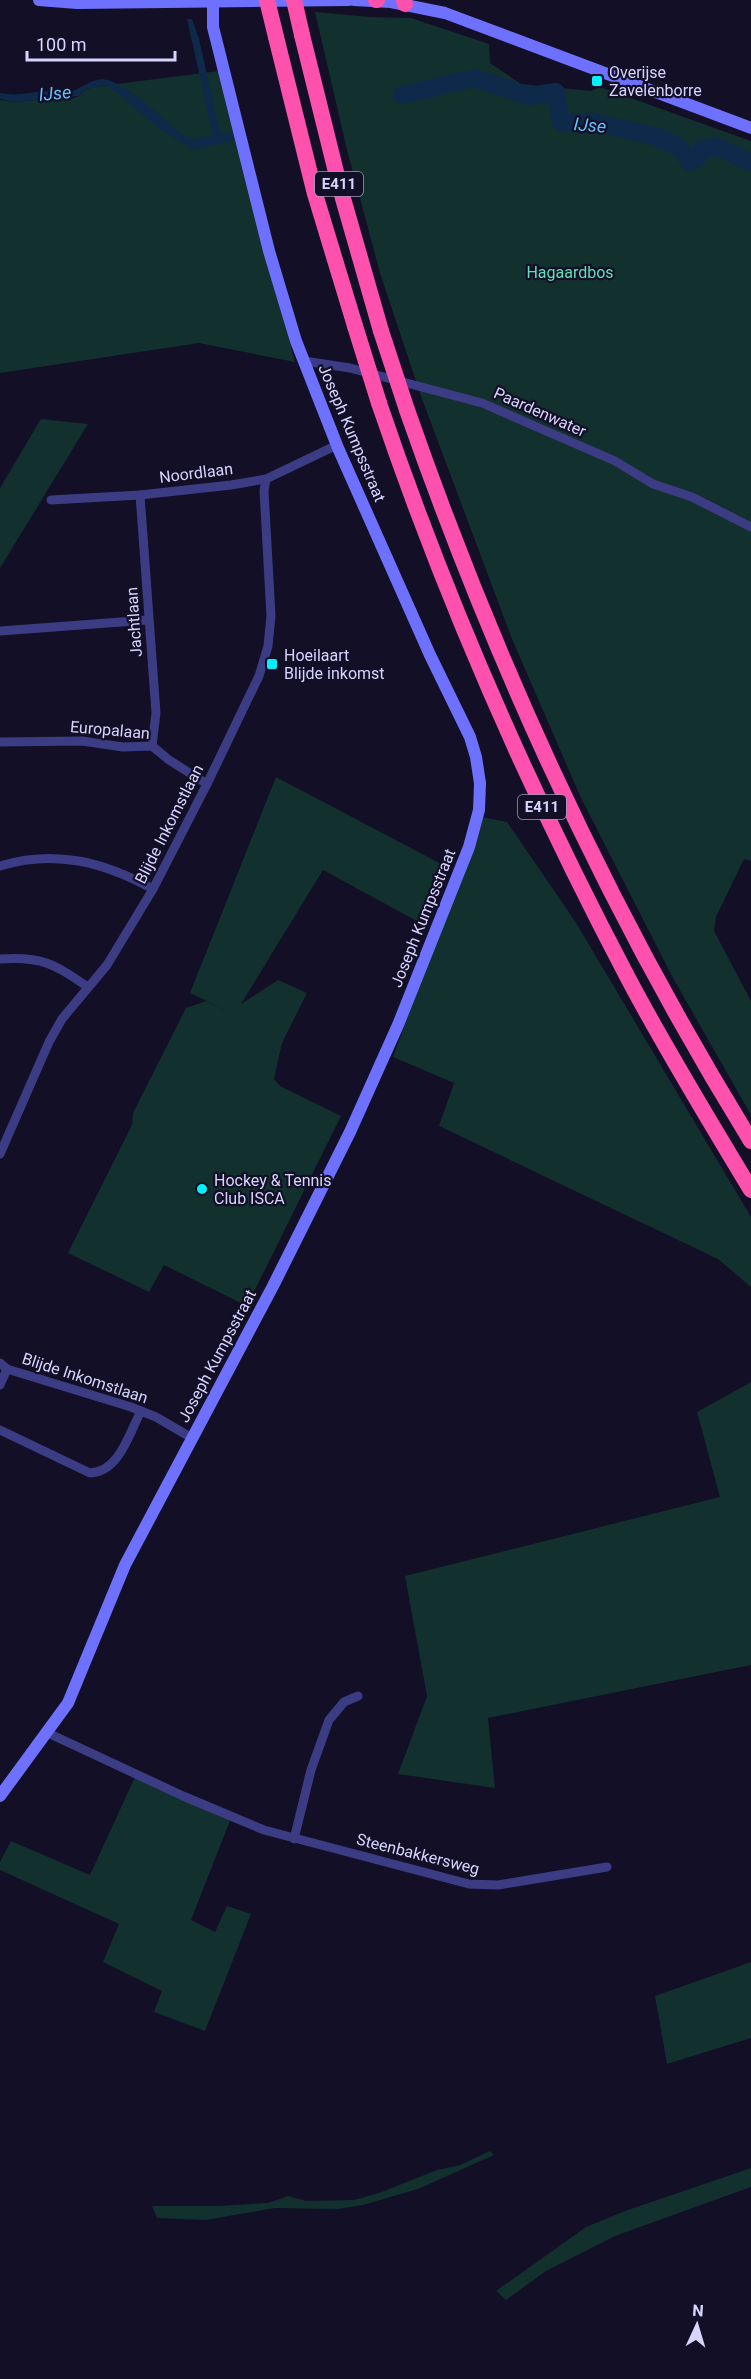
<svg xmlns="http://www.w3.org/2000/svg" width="751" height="2379" font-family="Roboto,sans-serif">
  <rect width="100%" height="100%" fill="#120f26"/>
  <g fill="#12302d">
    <polygon points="315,12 371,17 411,18 489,44 490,63 521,84 591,91 600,87 751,141 751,861 744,859 716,917 714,931 751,1001 751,1115 673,978 581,798 512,639 422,399 380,273 347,150"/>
    <polygon points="219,71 295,362 199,343 0,373 0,100 13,102 47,99 68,100 79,96 86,89 100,86"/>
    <polygon points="41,419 88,424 0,568 0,488"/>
    <polygon points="276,777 447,867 426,926 323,870 241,1004 278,980 307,993 282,1043 274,1079 280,1086 341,1116 247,1306 164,1265 149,1292 68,1253 132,1125 133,1113 186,1008 206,1001 236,1015 190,993"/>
    <polygon points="482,817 507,822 575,921 751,1217 751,1287 718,1259 439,1126 454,1083 393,1057"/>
    <polygon points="751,1382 751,1665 488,1718 495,1788 398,1774 427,1696 405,1576 720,1497 697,1412"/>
    <polygon points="135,1777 231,1818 191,1920 215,1932 227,1906 251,1914 205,2031 154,2012 162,1991 103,1962 119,1924 0,1870 0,1862 11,1841 90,1875"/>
    <polygon points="751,1962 751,2038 667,2064 655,1996"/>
    <polygon points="490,2151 494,2155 418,2189 363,2205 337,2209 275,2208 206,2220 157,2218 152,2206 218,2206 268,2203 288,2196 306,2201 354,2200 379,2193 437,2170 460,2165"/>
    <polygon points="751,2168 751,2187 615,2236 546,2271 506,2300 496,2291 586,2227 625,2211"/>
  </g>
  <path fill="#0f294b" d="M187 19H192L199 39 219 128 223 134 232 132 234 140 195 150 158 128 118 93 106 85 86 89 79 96 13 102 0 99V93C21 97 31 91 50 91 56 90 63 93 69 92 82 89 93 76 108 80 135 89 163 120 186 137L193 139 213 136Z"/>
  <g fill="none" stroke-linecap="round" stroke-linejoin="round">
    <polyline stroke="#0f294b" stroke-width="18" points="402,95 474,78 530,96 556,92 561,122 598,123 654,136 679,147 690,162 696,159 702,149 718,147 751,163"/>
    <g stroke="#3b3c84" stroke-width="9">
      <polyline points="304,361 350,368 482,403 615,461 653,484 692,497 751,527"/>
      <polyline points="140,495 156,713 152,746"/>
      <polyline points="51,500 140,495 231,485 266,479 337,445"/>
      <polyline points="0,631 148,620"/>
      <polyline points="0,742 82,741 123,747 152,746 169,760 207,784"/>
      <path d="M0 866C55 849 104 862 153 889"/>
      <path d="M0 959C42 956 54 964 88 987"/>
      <polyline points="0,1154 49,1042 62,1019 107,965 153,889 207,784 259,676 268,646 271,616 264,491 266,479"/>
      <polyline points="0,1363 7,1369 131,1407 156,1417 192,1438"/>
      <polyline points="0,1385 7,1369"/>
      <path d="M0 1430 90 1473C119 1472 129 1434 141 1411"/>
      <polyline points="48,1733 183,1796 264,1830 469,1884 498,1885 607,1867"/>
      <polyline points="294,1839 311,1770 329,1720 344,1702 358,1696"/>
    </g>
    <g stroke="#6d71fd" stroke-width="12">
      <polyline points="39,0 77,3 349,0"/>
      <polyline points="354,0 391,2 445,13 751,128"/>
      <polyline points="0,1796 68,1703 125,1565 273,1286 350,1132 398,1025 469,847 479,810 480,783 476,757 470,737 430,655 338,448 296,341 269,251 213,27 213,2"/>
    </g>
    <g stroke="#fd51ad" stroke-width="16">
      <polyline points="376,0 377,0"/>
      <polyline points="404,0 405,4"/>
      <polyline points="302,35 340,188 381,331"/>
      <polyline points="276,37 315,194 355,326"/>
      <path d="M379 403C446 601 530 792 628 978 666 1050 709 1120 751 1190"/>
      <path d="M407 410C496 665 609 911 751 1141"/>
    </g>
    <g stroke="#fd51ad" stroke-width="16">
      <polyline points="267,0 276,37"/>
      <polyline points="294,0 302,35"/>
      <polyline points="355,326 379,403"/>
      <polyline points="381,331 407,410"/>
    </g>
  </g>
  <g fill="#03f1fc" stroke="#120f26" stroke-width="2">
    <rect x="591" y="75" width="12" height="12" rx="3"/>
    <rect x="266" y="658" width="12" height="12" rx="3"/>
    <circle cx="202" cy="1189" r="6"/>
  </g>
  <g text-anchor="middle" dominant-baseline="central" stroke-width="4.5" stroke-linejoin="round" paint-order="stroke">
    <g fill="#120f26" stroke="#9c9abe" stroke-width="1.5">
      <rect x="315" y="172" width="48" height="24" rx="4.5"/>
      <rect x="518" y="795" width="48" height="24" rx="4.5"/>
    </g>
    <g font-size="15" font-weight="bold" fill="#d7d5ff">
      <text x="339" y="184">E411</text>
      <text x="542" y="807">E411</text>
    </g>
    <g font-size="16" fill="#d7d5ff" stroke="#120f26" text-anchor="start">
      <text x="609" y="72">Overijse<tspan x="609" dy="18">Zavelenborre</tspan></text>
      <text x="284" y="655">Hoeilaart<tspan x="284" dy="18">Blijde inkomst</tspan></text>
      <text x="214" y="1180">Hockey &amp; Tennis<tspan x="214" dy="18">Club ISCA</tspan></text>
    </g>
    <g font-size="16" fill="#61dfb8" stroke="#120f26">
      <text x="570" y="272">Hagaardbos</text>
    </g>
    <g font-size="16" fill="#d7d5ff" stroke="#120f26">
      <text transform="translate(540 412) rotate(24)">Paardenwater</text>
      <text transform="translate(352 433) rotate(67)">Joseph Kumpsstraat</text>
      <text transform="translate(196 473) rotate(-7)">Noordlaan</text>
      <text transform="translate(134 622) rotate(-94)">Jachtlaan</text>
      <text transform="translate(110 730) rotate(5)">Europalaan</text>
      <text transform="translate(169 824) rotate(-63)">Blijde Inkomstlaan</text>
      <text transform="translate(423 918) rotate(-68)">Joseph Kumpsstraat</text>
      <text transform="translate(217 1356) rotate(-62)">Joseph Kumpsstraat</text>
      <text transform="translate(85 1378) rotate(18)">Blijde Inkomstlaan</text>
      <text transform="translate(418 1854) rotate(14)">Steenbakkersweg</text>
    </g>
    <g font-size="18" font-style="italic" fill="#64bffd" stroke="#120f26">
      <text transform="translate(55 93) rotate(-5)">IJse</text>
      <text transform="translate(590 125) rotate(5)">IJse</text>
    </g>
  </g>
  <g transform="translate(697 2325) rotate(4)" stroke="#120f26" stroke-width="4.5" paint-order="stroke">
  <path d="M0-4.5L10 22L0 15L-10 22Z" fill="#d7d5ff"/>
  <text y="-9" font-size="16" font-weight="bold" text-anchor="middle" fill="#d7d5ff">N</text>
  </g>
  <path d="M27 51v9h148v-9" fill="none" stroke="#d7d5ff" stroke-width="3"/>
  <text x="36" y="51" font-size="18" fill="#d7d5ff" stroke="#120f26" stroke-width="4.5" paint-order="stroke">100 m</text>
</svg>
